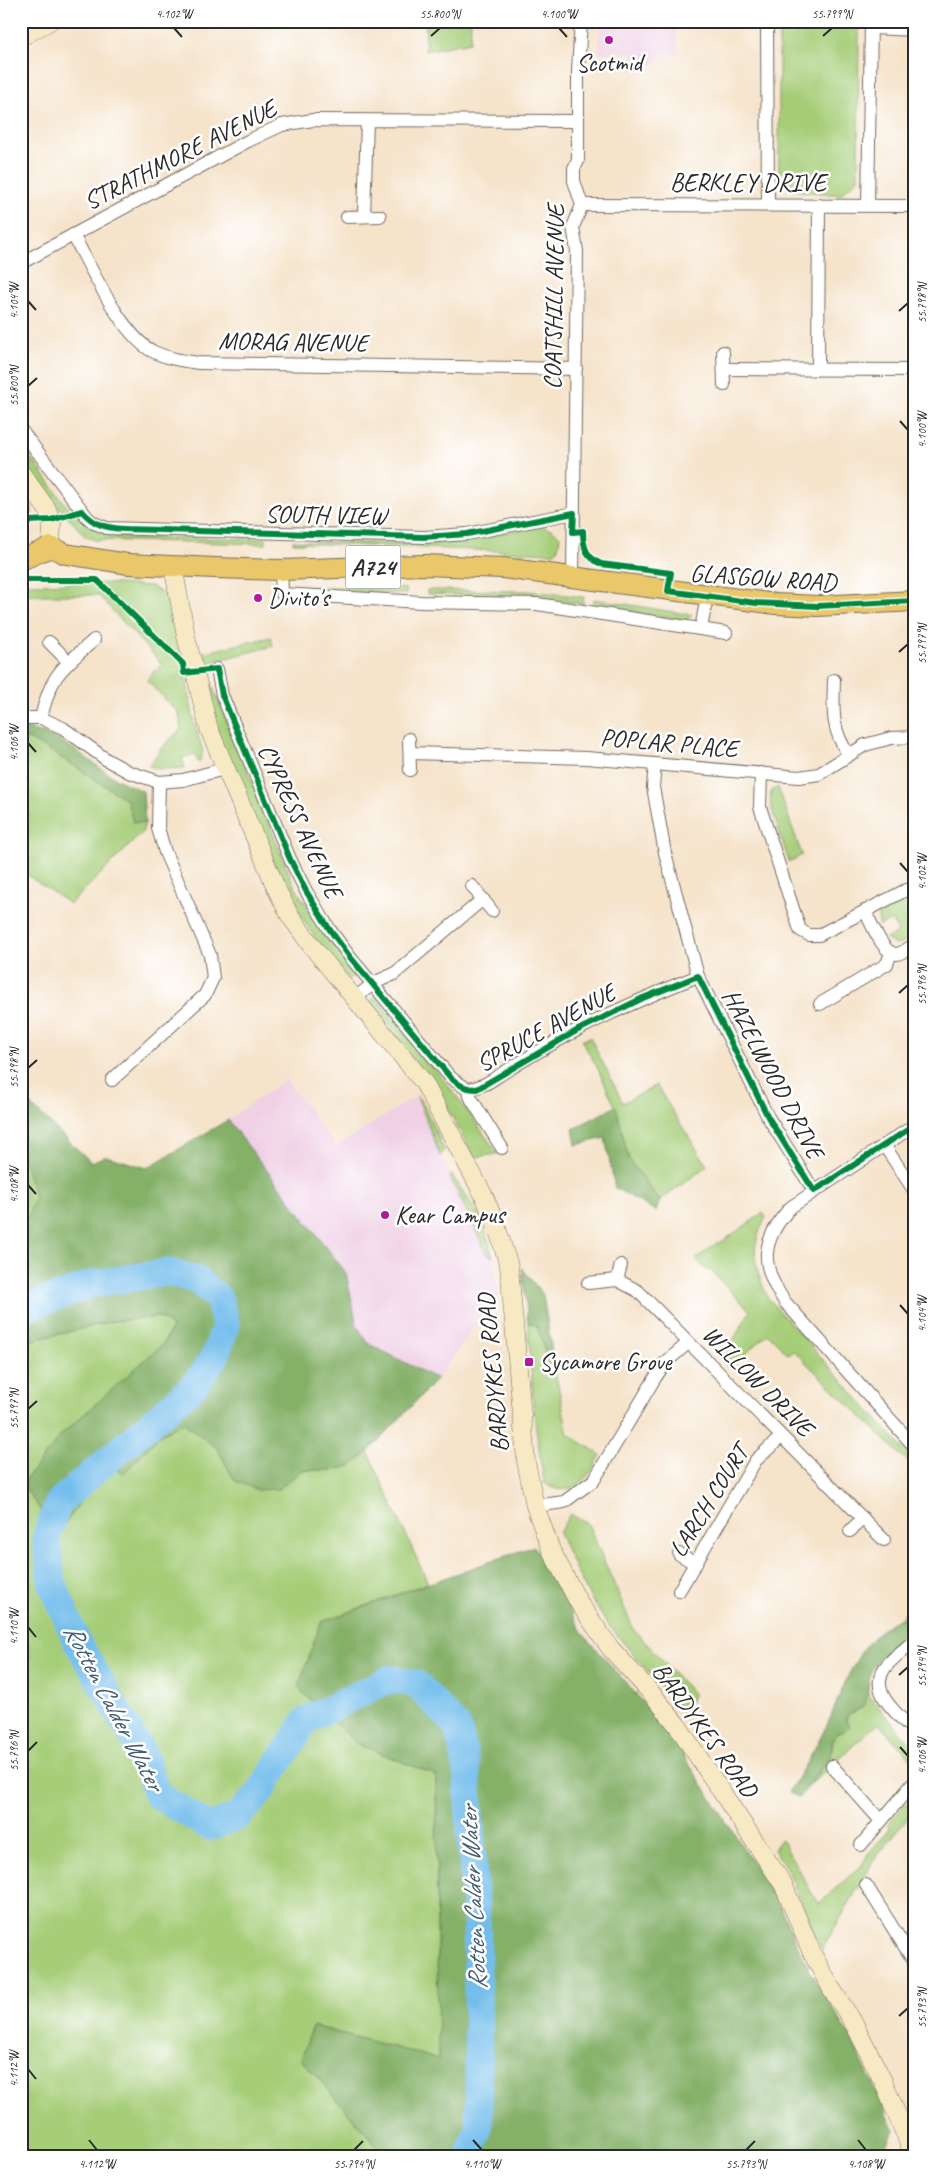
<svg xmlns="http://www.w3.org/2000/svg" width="936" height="2177" font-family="Caveat,sans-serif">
  <rect width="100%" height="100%" fill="#fff"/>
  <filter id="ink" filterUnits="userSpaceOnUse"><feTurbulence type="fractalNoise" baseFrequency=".02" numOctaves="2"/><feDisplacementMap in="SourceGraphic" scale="10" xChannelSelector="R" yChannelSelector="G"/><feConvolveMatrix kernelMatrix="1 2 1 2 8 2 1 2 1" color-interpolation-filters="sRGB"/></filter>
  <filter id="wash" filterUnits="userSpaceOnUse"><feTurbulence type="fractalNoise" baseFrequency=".0096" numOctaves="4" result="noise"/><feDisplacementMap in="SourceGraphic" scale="20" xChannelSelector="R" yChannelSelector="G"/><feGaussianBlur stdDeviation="1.12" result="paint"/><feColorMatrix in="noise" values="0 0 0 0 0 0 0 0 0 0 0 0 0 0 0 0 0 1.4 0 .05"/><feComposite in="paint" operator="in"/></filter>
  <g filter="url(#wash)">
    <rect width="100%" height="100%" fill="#f5e3ca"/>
    <g fill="#f0d0e5">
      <polygon points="600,21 676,21 678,54 664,54 643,73 632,63 633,52 599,52"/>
      <polygon points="286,1079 336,1147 416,1096 449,1175 487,1254 493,1257 500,1301 489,1307 437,1379 369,1345 357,1326 346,1273 228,1120"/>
    </g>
    <g fill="#a6cd78" stroke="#687c52">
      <polygon points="426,21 471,21 470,42 425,51"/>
      <polygon points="779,21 859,21 858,179 840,195 793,190 779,173"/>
      <polygon points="21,444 70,511 96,530 110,535 134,537 266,539 266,544 95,540 86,537 57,505 21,457"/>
      <polygon points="21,488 32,507 32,514 28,515 21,505"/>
      <polygon points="544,525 545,528 551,529 560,536 558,549 553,553 293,543 293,541 407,544 456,542"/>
      <polygon points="100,583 151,586 165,595 172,614 174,614 194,722 203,751 199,763 194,754 182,758 185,768 161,769 149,766 161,748 181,729 179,713 146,680 162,664 98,595 21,595 21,584"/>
      <polygon points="292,586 406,589 406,594 297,591 293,589"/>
      <polygon points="427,590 528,591 584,597 583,604 532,597 427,594"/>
      <polygon points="594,599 692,615 688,619 684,620 593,605"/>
      <polygon points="271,637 273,646 204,664 202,653"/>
      <polygon points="207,673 294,885 316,921 356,972 355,977 349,979 324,951 290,900 220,741 202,674"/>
      <polygon points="29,739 56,754 127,800 133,822 145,823 142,833 70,904 21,871 21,740"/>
      <polygon points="778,787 802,855 789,862 770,803 771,791"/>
      <polygon points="902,898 915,901 915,935 902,943 895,945 886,939 898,932 892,920 879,926 878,915 883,908"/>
      <polygon points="373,998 378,1000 455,1094 498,1154 474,1157 441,1096 372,1006 370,1002"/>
      <polygon points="590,1037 623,1103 656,1085 707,1166 660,1201 629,1160 615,1106 597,1067 582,1041"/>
      <polygon points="417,1096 423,1104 444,1150 440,1156"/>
      <polygon points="915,1138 915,1180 907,1168"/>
      <polygon points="21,1151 35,1198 23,1229 21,1238"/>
      <polygon points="449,1175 452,1175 483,1222 493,1257 487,1254"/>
      <path d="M763 1213 766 1217C749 1249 754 1266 768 1298L915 1462V1469L794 1351 788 1354 768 1334 730 1368 719 1357 731 1344 750 1311 709 1269 707 1271 696 1259 717 1243H720Z"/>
      <polygon points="160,1317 172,1327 58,1535 89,1488 115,1468 124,1473 161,1434 184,1423 217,1448 235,1481 279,1489 302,1470 333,1470 351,1466 368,1452 428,1583 321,1622 357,1744 436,1775 438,2059 313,2026 301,2059 386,2156 21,2156 21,1667 30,1657 21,1600 21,1343 114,1321"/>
      <path d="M528 1322 537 1326 549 1365H554L568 1434 601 1455C589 1477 571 1502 544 1483L534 1415Z"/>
      <path d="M570 1514 588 1524 634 1630 694 1695 683 1714C661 1683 634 1657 611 1628 588 1599 574 1566 559 1533Z"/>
      <polygon points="915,1596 915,1611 912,1614 915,1618 915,1627 910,1630 909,1623 901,1618"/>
      <path d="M867 1693 912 1746 915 1751V1763L878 1723 812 1783C817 1772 827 1763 831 1752 834 1744 831 1743 838 1733L843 1732 848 1714C861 1711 864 1706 867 1693Z"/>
      <polygon points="915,1793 915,1809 874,1860 822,1950 787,1869 774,1849 781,1839 818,1904 862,1865 868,1854 890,1829 887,1825"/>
    </g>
    <g fill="#84b068" stroke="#586e4a">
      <path d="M21 728C58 733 79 754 109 774 119 781 132 786 143 791L145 823 133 822 127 800 56 754 29 739 21 740Z"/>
      <polygon points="21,1096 91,1162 106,1156 147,1168 228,1120 346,1273 357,1326 369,1344 437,1379 368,1452 351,1466 333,1470 302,1470 279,1489 258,1490 235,1481 217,1448 184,1423 161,1434 124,1473 115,1468 89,1488 58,1535 22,1484 62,1434 165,1342 172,1327 160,1317 114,1321 21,1343 21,1238 23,1229 35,1198 21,1151"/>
      <polygon points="616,1106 629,1160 660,1201 656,1211 615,1188 605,1138 576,1145 573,1129"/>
      <polygon points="522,1268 543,1295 554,1365 550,1365 537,1326 528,1322"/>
      <polygon points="534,1546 582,1632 667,1730 775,1897 810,1971 850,2036 895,2131 879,2156 386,2156 301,2059 313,2026 438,2059 436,1775 357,1744 298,1688 321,1622"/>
      <path d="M901 1618 909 1623 910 1630C901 1639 878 1657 873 1667 863 1687 876 1707 848 1714L845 1719 849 1726 843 1732 837 1733 832 1742 830 1759 817 1773 812 1783 798 1798 789 1792C802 1770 816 1748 827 1725 845 1686 857 1637 901 1618Z"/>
    </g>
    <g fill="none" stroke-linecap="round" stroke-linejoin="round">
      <polyline stroke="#73bdec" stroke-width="28" points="21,1310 92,1284 168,1272 197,1280 219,1299 226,1325 215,1356 195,1385 59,1502 46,1537 52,1583 77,1642 144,1756 157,1795 210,1827 238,1816 258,1795 306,1720 390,1679 417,1684 458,1728 466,1763 477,1930 479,2125 469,2156"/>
    </g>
  </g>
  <g filter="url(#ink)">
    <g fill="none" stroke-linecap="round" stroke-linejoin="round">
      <g stroke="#726b63" stroke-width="14">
        <g id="street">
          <polyline points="767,21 768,205"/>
          <polyline points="871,28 915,30"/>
          <polyline points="582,205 915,206"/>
          <polyline points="868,205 871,21"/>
          <polyline points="364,216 367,121"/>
          <polyline points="347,217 380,216"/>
          <path d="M73 235C91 267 122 337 154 352 169 359 184 361 199 363L576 369"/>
          <polyline points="21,263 248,141 282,125 313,120 578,121"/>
          <polyline points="723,352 724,385"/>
          <polyline points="724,369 915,370"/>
          <polyline points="818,369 819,205"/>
          <polyline points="21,430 87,517 94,523 107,528 424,537 467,534 574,513"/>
          <polyline points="281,570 282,594 421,602 537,604 726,633"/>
          <polyline points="573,576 577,251 573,227 582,205 574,181 574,168 578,161 578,71 581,21"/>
          <polyline points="701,629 707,596"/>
          <polyline points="49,642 69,662"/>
          <polyline points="217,669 222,695 290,859 306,891 330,930 350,957 451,1078 467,1089 472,1100 502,1148"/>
          <path d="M834 680C833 710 831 730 849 755"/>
          <polyline points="21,718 41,718 63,728 107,760 129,772 159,782 183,780 224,769"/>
          <path d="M41 718C51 674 61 669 94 640"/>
          <polyline points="409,739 410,770"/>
          <polyline points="410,753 587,758 799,777 819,774 865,745 891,738 915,737"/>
          <polyline points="655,764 653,787 665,853 698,976 768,1117 814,1191"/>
          <polyline points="761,773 760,807 800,930 809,935 819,935 906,890 915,890"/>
          <polyline points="472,886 492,911"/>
          <path d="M865 911C871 922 883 955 897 954 903 953 910 947 915 944"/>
          <polyline points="354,999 374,983 394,974 483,899"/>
          <polyline points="820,1004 887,964 891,953"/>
          <polyline points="112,1080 205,995 213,978 210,955 165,852 158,828 159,782"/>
          <path d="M467 1089C484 1088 494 1078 508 1070 531 1055 555 1042 579 1029 618 1009 658 992 698 976"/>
          <path d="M915 1125 791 1207C761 1240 759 1265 785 1302L915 1447"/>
          <polyline points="884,1145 915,1192"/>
          <polyline points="617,1280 621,1265"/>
          <polyline points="588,1283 617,1280 638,1291 884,1540"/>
          <polyline points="535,1506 564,1502 594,1480 655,1378 665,1363 688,1343"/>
          <polyline points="850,1531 863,1518"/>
          <polyline points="679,1554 696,1564"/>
          <polyline points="679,1591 756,1460 781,1437"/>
          <path d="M915 1640C906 1648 896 1655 888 1664 864 1690 898 1714 915 1732"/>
          <polyline points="832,1766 881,1821"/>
          <polyline points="861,1845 915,1781"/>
          <polyline points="866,1885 915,1963"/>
        </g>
      </g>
      <g stroke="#726b63" stroke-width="19">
        <g id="secondary">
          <polyline points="21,37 50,21"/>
          <polyline points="21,473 47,509 52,523 51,547"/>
          <polyline points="173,566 186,636 209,729 277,890 289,914 310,944 424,1083 484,1196 496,1225 509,1266 526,1461 535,1506 551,1550 579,1603 611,1649 653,1695 677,1725 783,1884 812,1953 831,1988 855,2025 884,2083 914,2156"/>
        </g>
      </g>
      <g stroke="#726b63" stroke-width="22">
        <polyline id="primary" points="21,560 51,547 66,554 128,564 215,568 281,570 424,565 503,568 776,604 817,606 915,601"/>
      </g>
      <use href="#street" stroke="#fff" stroke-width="12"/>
      <use href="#secondary" stroke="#f7e9c3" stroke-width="18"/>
      <use href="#primary" stroke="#eac769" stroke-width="20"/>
      <g stroke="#fff" stroke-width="9">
        <g id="cycleway">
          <path d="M21 535 29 521 51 520 82 511C94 525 106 528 124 529L424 537 467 534 574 513 573 532 583 531C583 547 586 557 601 564L671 573 668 591 756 603 817 606 915 601"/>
          <path d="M21 580H97L183 664 184 673 217 669 222 695 290 859 306 891 330 930 350 957 451 1078C460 1086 466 1089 477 1089L578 1030 643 998 698 976 768 1117 814 1191 915 1125"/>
        </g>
      </g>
      <use href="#cycleway" stroke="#00873e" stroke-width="6"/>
    </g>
  </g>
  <path fill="none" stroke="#2b2b2b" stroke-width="2" d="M174 28 182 37M559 28 567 37M431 36 440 28M823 36 832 28M28 301 36 310M899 311 908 303M28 386 37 378M900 421 908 430M899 652 908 644M28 743 36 752M900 863 908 872M899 993 908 985M28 1068 37 1060M28 1185 36 1194M900 1305 908 1314M28 1409 37 1401M28 1627 36 1637M899 1675 908 1667M900 1747 908 1756M28 1751 37 1742M899 2016 908 2008M28 2069 36 2079M89 2140 97 2150M473 2140 482 2150M858 2140 866 2150M354 2150 363 2141M746 2150 755 2141"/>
  <g fill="#b5179e" stroke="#fff" stroke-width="2">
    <circle cx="609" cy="40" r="5"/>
    <circle cx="258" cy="598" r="5"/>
    <circle cx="385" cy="1215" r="5"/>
    <rect x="524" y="1357" width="10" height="10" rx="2.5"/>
  </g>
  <g text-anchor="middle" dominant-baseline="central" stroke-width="5" stroke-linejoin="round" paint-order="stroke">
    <rect fill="#fff" stroke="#6b6b6b" stroke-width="1" x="345.5" y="545.5" width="55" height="43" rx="4"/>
    <g font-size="24" font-weight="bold" fill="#2b2b2b">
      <text x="373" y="567">A724</text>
    </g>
    <g font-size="25" fill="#2b2b2b" stroke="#fff" text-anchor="start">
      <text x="609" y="63" text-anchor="middle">Scotmid</text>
      <text x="268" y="598">Divito's</text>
      <text x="395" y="1215">Kear Campus</text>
      <text x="539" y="1362">Sycamore Grove</text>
    </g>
    <g font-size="25" fill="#2b2b2b" stroke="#fff">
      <text transform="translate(180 155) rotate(-27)">STRATHMORE AVENUE</text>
      <text x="748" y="183">BERKLEY DRIVE</text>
      <text transform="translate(554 297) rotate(-89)">COATSHILL AVENUE</text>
      <text transform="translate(293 342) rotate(1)">MORAG AVENUE</text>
      <text transform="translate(326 515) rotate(1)">SOUTH VIEW</text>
      <text transform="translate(763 578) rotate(4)">GLASGOW ROAD</text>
      <text transform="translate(669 743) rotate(5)">POPLAR PLACE</text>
      <text transform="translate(300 821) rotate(65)">CYPRESS AVENUE</text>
      <text transform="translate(546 1028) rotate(-29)">SPRUCE AVENUE</text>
      <text transform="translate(773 1074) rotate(62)">HAZELWOOD DRIVE</text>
      <text transform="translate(493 1373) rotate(-95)">BARDYKES ROAD</text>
      <text transform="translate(758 1381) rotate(45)">WILLOW DRIVE</text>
      <text transform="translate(709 1501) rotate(-58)">LARCH COURT</text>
      <text transform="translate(705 1730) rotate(54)">BARDYKES ROAD</text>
    </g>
    <g font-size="26" font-style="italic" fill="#445e6f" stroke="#fff">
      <text transform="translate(114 1707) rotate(62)">Rotten Calder Water</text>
      <text transform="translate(473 1898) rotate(-93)">Rotten Calder Water</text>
    </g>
  </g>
  <rect width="936" height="2177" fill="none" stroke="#fff" stroke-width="55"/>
  <rect x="28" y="28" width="880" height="2122" fill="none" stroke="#2b2b2b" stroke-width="2"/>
  <g font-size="12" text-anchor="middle" fill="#2b2b2b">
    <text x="174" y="18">4.102°W</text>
    <text x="440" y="18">55.800°N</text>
    <text x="559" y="18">4.100°W</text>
    <text x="832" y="18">55.799°N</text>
    <text transform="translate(14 301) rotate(-90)" y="4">4.104°W</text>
    <text transform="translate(922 303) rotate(-90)" y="4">55.798°N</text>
    <text transform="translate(14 386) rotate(-90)" y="4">55.800°N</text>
    <text transform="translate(922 430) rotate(-90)" y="4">4.100°W</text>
    <text transform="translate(922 644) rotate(-90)" y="4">55.797°N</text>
    <text transform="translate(14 743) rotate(-90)" y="4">4.106°W</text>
    <text transform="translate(922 872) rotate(-90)" y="4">4.102°W</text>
    <text transform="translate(922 985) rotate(-90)" y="4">55.796°N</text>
    <text transform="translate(14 1068) rotate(-90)" y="4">55.798°N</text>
    <text transform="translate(14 1185) rotate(-90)" y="4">4.108°W</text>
    <text transform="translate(922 1314) rotate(-90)" y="4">4.104°W</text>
    <text transform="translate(14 1409) rotate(-90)" y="4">55.797°N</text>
    <text transform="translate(14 1627) rotate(-90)" y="4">4.110°W</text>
    <text transform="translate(922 1667) rotate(-90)" y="4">55.794°N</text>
    <text transform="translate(14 1751) rotate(-90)" y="4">55.796°N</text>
    <text transform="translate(922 1756) rotate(-90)" y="4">4.106°W</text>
    <text transform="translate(922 2008) rotate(-90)" y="4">55.793°N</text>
    <text transform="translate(14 2069) rotate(-90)" y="4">4.112°W</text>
    <text x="97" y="2168">4.112°W</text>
    <text x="354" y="2168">55.794°N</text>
    <text x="482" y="2168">4.110°W</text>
    <text x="746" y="2168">55.793°N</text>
    <text x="866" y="2168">4.108°W</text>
  </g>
</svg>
